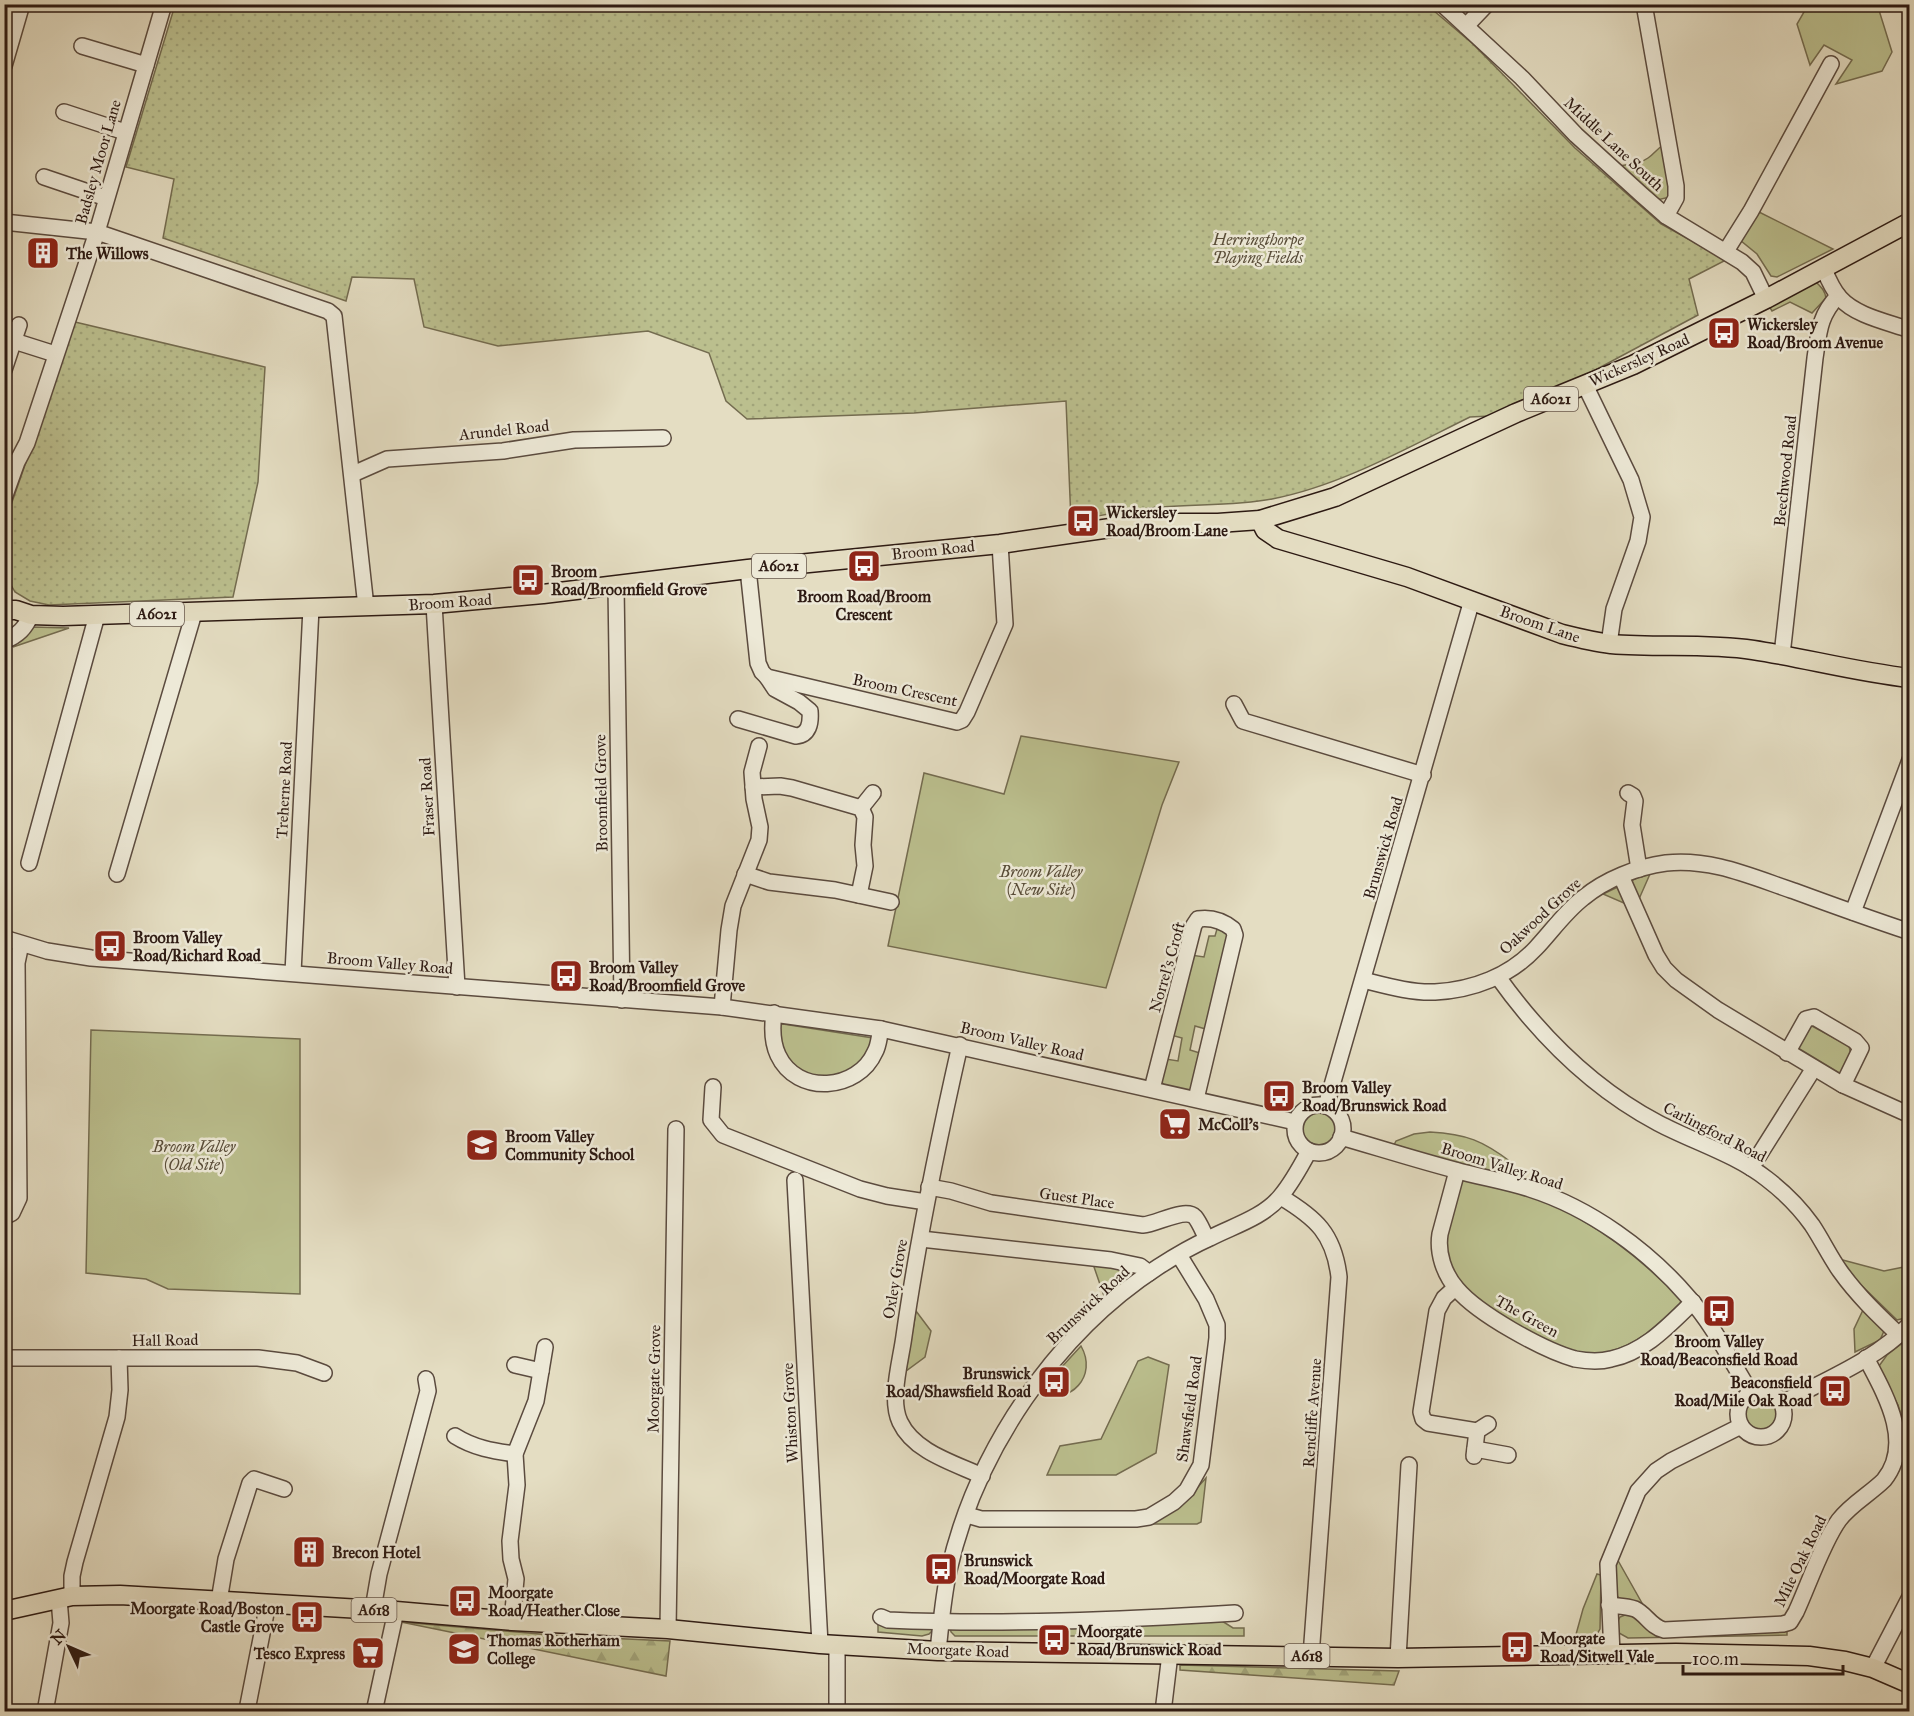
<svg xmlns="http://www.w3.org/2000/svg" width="1914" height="1716" font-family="'IM FELL Great Primer',serif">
  <defs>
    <pattern id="forest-firs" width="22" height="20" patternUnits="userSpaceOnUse" patternTransform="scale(1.5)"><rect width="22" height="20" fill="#bbbf8e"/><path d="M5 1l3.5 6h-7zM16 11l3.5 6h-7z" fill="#a1a47a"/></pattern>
    <pattern id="park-dots" width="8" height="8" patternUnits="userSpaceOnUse" patternTransform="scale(1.5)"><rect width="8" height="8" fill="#bbbf8e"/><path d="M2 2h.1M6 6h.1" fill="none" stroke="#a1a47a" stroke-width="1.8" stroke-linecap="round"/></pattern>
  </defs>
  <rect width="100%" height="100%" fill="#e4ddc2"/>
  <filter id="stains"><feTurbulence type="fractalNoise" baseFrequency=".00333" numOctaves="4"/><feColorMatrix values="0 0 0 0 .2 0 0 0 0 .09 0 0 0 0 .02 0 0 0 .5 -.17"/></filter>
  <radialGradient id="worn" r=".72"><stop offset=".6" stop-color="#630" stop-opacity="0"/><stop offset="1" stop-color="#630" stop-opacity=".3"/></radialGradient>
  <g fill="#bbbf8e" stroke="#746c50" stroke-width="1.5">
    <polygon points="1808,5 1874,4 1878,7 1892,52 1882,71 1836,84 1852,60 1824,45 1810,65 1797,24"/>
    <path d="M1663 145 1670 197 1657 200 1619 166C1628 164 1640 164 1648 158 1654 154 1657 149 1663 145Z"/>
    <polygon points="1757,211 1833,249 1777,277 1771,276 1757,254 1740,240"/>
    <path d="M1812 283H1817C1822 288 1825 291 1826 298L1812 313 1790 302 1772 311 1769 306Z"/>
    <polygon points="32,627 69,628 13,647"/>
    <polygon points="1021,736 1179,762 1162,805 1106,988 888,946 924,773 1004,794"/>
    <polygon points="1650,874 1639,899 1626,904 1603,894 1639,877"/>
    <polygon points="1217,929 1223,930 1229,935 1209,1030 1195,1026 1190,1050 1203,1054 1191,1092 1164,1085 1161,1081 1166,1059 1178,1061 1182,1038 1171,1035 1191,955 1204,957 1209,936 1215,936"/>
    <polygon points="783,1024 873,1038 874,1040 857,1067 827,1080 800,1074 781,1051 777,1025"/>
    <polygon points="1812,1026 1849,1046 1851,1055 1841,1074 1798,1048 1797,1046 1809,1027"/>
    <polygon points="91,1030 300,1039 300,1294 168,1289 146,1279 86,1273"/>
    <circle cx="1318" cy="1130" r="19"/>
    <path d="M1430 1132C1467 1134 1483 1141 1511 1162L1509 1178 1394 1145 1396 1141 1414 1134Z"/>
    <path d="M1466 1179C1491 1186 1518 1191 1542 1200 1596 1223 1640 1258 1681 1299L1680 1305C1658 1325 1637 1345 1608 1352 1598 1354 1586 1355 1576 1353 1551 1346 1483 1309 1465 1291 1458 1285 1449 1268 1447 1259 1442 1233 1452 1208 1459 1183Z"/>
    <path d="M1839 1259 1884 1271 1909 1266 1910 1311C1906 1317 1903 1319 1897 1320L1860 1284Z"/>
    <polygon points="1093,1264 1132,1271 1131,1275 1104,1296"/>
    <polygon points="1863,1310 1881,1326 1884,1331 1880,1340 1855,1352 1854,1329"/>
    <polygon points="916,1311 931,1331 925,1357 906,1371"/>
    <polygon points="1909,1338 1909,1438 1908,1438 1898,1405 1880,1372 1879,1366 1887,1355"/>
    <path d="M1081 1346C1098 1376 1071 1405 1039 1394L1059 1370Z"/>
    <polygon points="1148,1357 1169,1365 1156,1453 1116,1475 1047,1475 1060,1446 1101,1439 1138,1361"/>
    <circle cx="1761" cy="1413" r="19"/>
    <polygon points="1206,1478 1201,1522 1197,1524 1150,1524 1179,1508"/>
    <polygon points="1616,1557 1647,1612 1619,1598 1615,1594"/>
    <path d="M1597 1574 1601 1575 1600 1629C1595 1640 1585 1638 1575 1638L1583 1609Z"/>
    <polygon points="1625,1615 1632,1615 1650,1628 1787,1630 1787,1635 1628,1638 1619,1633 1617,1623 1620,1617"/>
    <polygon points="1222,1621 1233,1628 1244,1628 1244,1636 955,1636 951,1632 950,1627"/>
    <polygon points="878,1623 931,1626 932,1631 929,1634 922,1636 878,1632"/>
  </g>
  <g fill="url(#forest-firs)" stroke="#746c50" stroke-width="1.5">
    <polygon points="401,1622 563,1636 670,1641 666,1676"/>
    <polygon points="1180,1665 1399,1671 1394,1685 1180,1670"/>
  </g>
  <g fill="url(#park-dots)" stroke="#746c50" stroke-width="1.5">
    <path d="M175 5H1427L1473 44 1575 148 1661 224 1726 260 1689 279 1698 315 1584 376 1522 400 1490 416 1470 417C1407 448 1340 486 1272 499 1235 506 1199 504 1162 507 1132 509 1101 515 1071 521L1066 401 914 413 747 419 726 401 709 353 648 331 498 346 424 327 414 279 352 277 346 301 163 238 174 179 126 167Z"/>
    <polygon points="75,322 265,367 258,482 233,597 49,605 30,601 15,592 6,576 4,525"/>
  </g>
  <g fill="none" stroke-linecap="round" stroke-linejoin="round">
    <g stroke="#5b4b3f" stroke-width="18">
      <g id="minor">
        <polyline points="1442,4 1522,78 1576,135 1642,195 1666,216 1742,262 1753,272 1766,299"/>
        <polyline points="1644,4 1676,186 1676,198 1666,216"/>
        <polyline points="1466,26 1487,4"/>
        <polyline points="82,46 146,65"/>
        <polyline points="4,66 22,4"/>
        <polyline points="64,112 125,132"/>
        <polyline points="44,177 106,198"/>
        <polyline points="4,222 97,232 328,311 334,316 366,607"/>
        <polyline points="1726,251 1751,211 1831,64"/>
        <path d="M1824 269C1828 279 1833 290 1840 298 1856 316 1888 322 1910 330"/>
        <polyline points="14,341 55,354"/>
        <polyline points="4,370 19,325"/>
        <polyline points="1585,385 1631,480 1642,517 1638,541 1614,609 1609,644"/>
        <polyline points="353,474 387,459 503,451 574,440 663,438"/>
        <polyline points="4,498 17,462 27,443 97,232 164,4"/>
        <polyline points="748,569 758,663 762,672 767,677 957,722 962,720 967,712 1005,624 1000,544"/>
        <polyline points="616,586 622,1000"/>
        <polyline points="434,604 457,987"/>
        <path d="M4 641C19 635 25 628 31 615"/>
        <path d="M1782 655 1815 358C1819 332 1819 316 1838 296"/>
        <polyline points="1234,704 1243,721 1423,775"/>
        <path d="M738 719 796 736C809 735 811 723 810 711L799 702 775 689 767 677"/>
        <polyline points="753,787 780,786 792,788 861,808 865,817 863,845 865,866 859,895"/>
        <polyline points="1628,793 1633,796 1635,801 1632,825 1639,869"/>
        <polyline points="861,808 873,793"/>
        <polyline points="29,863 97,615"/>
        <polyline points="117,874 194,613"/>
        <polyline points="745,874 769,882 835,890 891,902"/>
        <polyline points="1621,876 1656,955 1664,968 1676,980 1718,1010 1843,1085 1910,1115"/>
        <polyline points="1853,912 1910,760"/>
        <polyline points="4,938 47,951 91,958 722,1007 881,1029 1295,1122"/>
        <polyline points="293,973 311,608"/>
        <path d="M1498 977C1541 1037 1592 1088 1658 1123 1694 1142 1735 1154 1767 1179 1784 1192 1800 1208 1812 1225 1822 1240 1830 1257 1840 1271 1857 1295 1878 1315 1899 1335"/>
        <path d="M1363 980C1387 986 1411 993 1435 992 1473 990 1510 976 1536 948 1552 931 1565 912 1583 898 1606 879 1637 867 1666 863 1711 858 1752 877 1794 891 1832 905 1871 919 1910 932"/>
        <polyline points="722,1007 729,930 733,906 759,840 760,827 754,799 752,772 759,746"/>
        <path d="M774 1013C772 1027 772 1042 778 1055 797 1096 858 1091 875 1052 879 1045 879 1036 881 1029"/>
        <path d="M960 1045C938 1142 918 1238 904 1336 901 1360 889 1399 900 1422 914 1452 954 1463 982 1476"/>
        <polyline points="1787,1053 1806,1019 1814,1017 1855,1041 1861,1048 1843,1085"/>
        <polyline points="713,1087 711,1120 723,1135 860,1189 887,1196 926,1202"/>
        <path d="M1152 1089 1194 925 1198 919C1211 917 1223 921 1233 929L1235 935 1196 1099"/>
        <circle cx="1319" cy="1129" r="24"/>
        <polyline points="1326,1106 1472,600"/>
        <path d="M1341 1137C1379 1148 1417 1160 1455 1170 1479 1177 1505 1181 1530 1189 1590 1208 1648 1250 1689 1298 1714 1326 1731 1361 1751 1393"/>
        <polyline points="1751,1168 1814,1068"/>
        <path d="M1457 1171 1440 1234C1437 1253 1444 1274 1457 1289 1478 1314 1543 1350 1575 1359 1586 1361 1600 1362 1611 1359 1645 1352 1669 1325 1693 1302"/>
        <polyline points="795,1180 820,1644"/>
        <path d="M929 1187 951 1191 991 1203 1143 1225C1157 1224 1185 1207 1195 1217 1200 1223 1203 1232 1207 1239"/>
        <path d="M1281 1197C1316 1218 1334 1234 1339 1277L1311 1656"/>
        <polyline points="4,1217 12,1213 19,1198 17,963 21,944"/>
        <polyline points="921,1239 1111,1260 1140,1266 1149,1273"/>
        <polyline points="1455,1288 1444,1298 1437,1311 1421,1412 1423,1419 1428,1423 1477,1431"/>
        <polyline points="4,1358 258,1358 297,1363 324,1373"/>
        <polyline points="515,1365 541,1371"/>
        <circle cx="1761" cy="1414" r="23"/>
        <path d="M1782 1403C1825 1380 1876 1360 1910 1324"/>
        <path d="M455 1436C474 1448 493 1451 515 1454"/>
        <polyline points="1475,1449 1508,1455"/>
        <polyline points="1474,1456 1477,1431 1488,1424"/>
        <polyline points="967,1515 981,1519 1136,1519 1149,1517 1174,1502 1187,1490 1201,1465 1217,1338 1217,1325 1206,1299 1179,1255"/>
        <polyline points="72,1596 72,1576 75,1562 117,1417 120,1390 119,1358"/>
        <polyline points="219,1601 226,1559 250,1483 254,1479 284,1489"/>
        <path d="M1609 1605C1617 1606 1627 1606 1635 1609 1646 1614 1651 1627 1664 1630L1783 1624 1790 1622 1796 1612C1808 1586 1823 1542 1839 1520 1851 1504 1870 1494 1884 1480 1914 1443 1885 1394 1866 1358"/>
        <polyline points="373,1609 379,1574 428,1391 426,1379"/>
        <path d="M881 1617 888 1620C1003 1625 1120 1620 1235 1613"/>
        <polyline points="512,1621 516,1579 511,1559 510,1541 517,1485 515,1454 536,1401 545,1347"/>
        <polyline points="668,1629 676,1129"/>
        <polyline points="837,1645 837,1712"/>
        <path d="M938 1651C941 1624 943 1597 949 1570 976 1451 1055 1334 1158 1267 1175 1256 1192 1246 1210 1238 1233 1226 1262 1218 1280 1197 1291 1184 1301 1166 1309 1151"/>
        <polyline points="1612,1654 1608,1564 1638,1491 1656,1471 1671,1461 1741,1426"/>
        <polyline points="1398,1658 1409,1465"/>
        <polyline points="1873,1668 1910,1597"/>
        <polyline points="247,1710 268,1603"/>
        <polyline points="45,1712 61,1623 59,1599"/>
        <polyline points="374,1712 396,1611"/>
        <polyline points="1163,1712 1170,1654"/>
      </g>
    </g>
    <g stroke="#2d1a13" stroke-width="21">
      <g id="major">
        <path d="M1260 520 1265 530 1278 539 1407 577 1562 634C1578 638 1595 642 1611 644 1658 648 1706 643 1753 650 1805 658 1856 672 1910 678"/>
        <polyline points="4,610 16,610 31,615 63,616 434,604 543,594 748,569 1000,544 1145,523 1218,523 1260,520 1335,497 1516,413 1633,365 1766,299 1910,222"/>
        <polyline points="4,1611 72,1596 120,1595 396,1611 512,1621 668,1629 820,1644 938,1651 1398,1658 1676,1653 1809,1656 1845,1661 1873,1668 1910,1684"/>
      </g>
    </g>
    <use href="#minor" stroke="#ede9d7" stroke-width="15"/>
    <use href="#major" stroke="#e4ddc2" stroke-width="18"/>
  </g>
  <defs>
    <g id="building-square" transform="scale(1.725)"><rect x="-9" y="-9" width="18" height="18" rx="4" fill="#8f2418" stroke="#ede9d7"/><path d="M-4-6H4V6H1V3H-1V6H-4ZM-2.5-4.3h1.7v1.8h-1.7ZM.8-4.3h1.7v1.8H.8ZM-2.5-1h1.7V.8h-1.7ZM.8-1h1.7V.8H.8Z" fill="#fff"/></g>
    <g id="bus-square" transform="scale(1.725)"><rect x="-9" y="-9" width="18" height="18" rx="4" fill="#8f2418" stroke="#ede9d7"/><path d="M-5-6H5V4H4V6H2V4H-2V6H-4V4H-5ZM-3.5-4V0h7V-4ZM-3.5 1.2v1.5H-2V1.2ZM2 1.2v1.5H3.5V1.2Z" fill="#fff"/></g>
    <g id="supermarket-square" transform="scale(1.725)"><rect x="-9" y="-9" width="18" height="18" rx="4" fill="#8f2418" stroke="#ede9d7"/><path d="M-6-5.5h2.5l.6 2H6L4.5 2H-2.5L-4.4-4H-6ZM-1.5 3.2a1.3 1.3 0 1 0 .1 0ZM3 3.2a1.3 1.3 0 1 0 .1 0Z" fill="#fff"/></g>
    <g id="school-square" transform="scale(1.725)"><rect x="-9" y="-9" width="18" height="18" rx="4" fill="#8f2418" stroke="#ede9d7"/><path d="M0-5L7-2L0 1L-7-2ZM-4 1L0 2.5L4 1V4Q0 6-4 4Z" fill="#fff"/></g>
    <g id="university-square" transform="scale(1.725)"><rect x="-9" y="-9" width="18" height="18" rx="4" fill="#8f2418" stroke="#ede9d7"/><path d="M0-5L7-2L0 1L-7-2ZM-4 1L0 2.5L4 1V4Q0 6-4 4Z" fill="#fff"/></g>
  </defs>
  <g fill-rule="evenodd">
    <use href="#building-square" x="43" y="253"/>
    <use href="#bus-square" x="1724" y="333"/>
    <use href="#bus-square" x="1083" y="521"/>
    <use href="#bus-square" x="864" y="566"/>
    <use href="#bus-square" x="528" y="580"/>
    <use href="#bus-square" x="110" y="946"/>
    <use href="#bus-square" x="566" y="976"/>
    <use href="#bus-square" x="1279" y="1096"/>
    <use href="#supermarket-square" x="1175" y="1124"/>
    <use href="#school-square" x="482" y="1145"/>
    <use href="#bus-square" x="1719" y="1311"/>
    <use href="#bus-square" x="1054" y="1382"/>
    <use href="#bus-square" x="1835" y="1391"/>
    <use href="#building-square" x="309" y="1552"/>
    <use href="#bus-square" x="941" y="1569"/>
    <use href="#bus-square" x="465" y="1601"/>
    <use href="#bus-square" x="307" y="1617"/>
    <use href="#bus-square" x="1054" y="1640"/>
    <use href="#bus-square" x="1517" y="1647"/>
    <use href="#university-square" x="464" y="1649"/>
    <use href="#supermarket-square" x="368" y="1653"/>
  </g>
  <g text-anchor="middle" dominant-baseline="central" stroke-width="5" stroke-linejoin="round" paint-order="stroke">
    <g fill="#ede9d7" stroke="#67584e" stroke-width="1.5">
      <rect x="1524" y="387" width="54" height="24" rx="4.5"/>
      <rect x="752" y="554" width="54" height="24" rx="4.5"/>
      <rect x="130" y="602" width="54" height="24" rx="4.5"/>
      <rect x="351.5" y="1598" width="45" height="24" rx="4.5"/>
      <rect x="1284.5" y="1644" width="45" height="24" rx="4.5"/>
    </g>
    <g font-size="15" font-weight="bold" fill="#2d1a13">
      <text x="1551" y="399">A6021</text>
      <text x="779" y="566">A6021</text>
      <text x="157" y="614">A6021</text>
      <text x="374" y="1610">A618</text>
      <text x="1307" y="1656">A618</text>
    </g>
    <g font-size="16" fill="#2d1a13" stroke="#ede9d7">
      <text transform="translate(1614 144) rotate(43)">Middle Lane South</text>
      <text transform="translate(98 162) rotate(-74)">Badsley Moor Lane</text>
      <text transform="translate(1639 360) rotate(-24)">Wickersley Road</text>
      <text transform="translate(504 430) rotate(-6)">Arundel Road</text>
      <text transform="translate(1785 471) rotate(-84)">Beechwood Road</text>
      <text transform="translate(933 550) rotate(-6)">Broom Road</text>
      <text transform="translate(450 602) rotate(-4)">Broom Road</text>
      <text transform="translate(1540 624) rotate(19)">Broom Lane</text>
      <text transform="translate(905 690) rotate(12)">Broom Crescent</text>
      <text transform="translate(284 790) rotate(-87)">Treherne Road</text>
      <text transform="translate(601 793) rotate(-91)">Broomfield Grove</text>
      <text transform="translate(427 797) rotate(-93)">Fraser Road</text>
      <text transform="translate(1383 848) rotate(-74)">Brunswick Road</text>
      <text transform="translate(1540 916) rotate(-43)">Oakwood Grove</text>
      <text transform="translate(390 963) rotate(5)">Broom Valley Road</text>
      <text transform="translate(1167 967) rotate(-74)">Norrel's Croft</text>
      <text transform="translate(1022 1041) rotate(13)">Broom Valley Road</text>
      <text transform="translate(1715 1132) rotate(27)">Carlingford Road</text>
      <text transform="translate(1502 1166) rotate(17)">Broom Valley Road</text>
      <text transform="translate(1077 1198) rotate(8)">Guest Place</text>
      <text transform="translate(895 1279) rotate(-80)">Oxley Grove</text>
      <text transform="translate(1088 1305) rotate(-43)">Brunswick Road</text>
      <text transform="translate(1527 1316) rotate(29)">The Green</text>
      <text transform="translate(165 1340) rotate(-1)">Hall Road</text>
      <text transform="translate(654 1379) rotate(-89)">Moorgate Grove</text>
      <text transform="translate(1189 1409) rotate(-82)">Shawsfield Road</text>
      <text transform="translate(790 1413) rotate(-93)">Whiston Grove</text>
      <text transform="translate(1312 1413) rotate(-86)">Rencliffe Avenue</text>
      <text transform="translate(1800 1561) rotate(-64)">Mile Oak Road</text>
      <text transform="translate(958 1650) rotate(2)">Moorgate Road</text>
    </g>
    <g font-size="16" font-style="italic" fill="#584c38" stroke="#ede9d7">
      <text x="1258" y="239">Herringthorpe<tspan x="1258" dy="18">Playing Fields</tspan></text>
      <text x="1041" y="871">Broom Valley<tspan x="1041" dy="18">(New Site)</tspan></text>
      <text x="194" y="1146">Broom Valley<tspan x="194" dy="18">(Old Site)</tspan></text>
    </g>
    <g font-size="16" font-weight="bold" fill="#2d1a13" stroke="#ede9d7" text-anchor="start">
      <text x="66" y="253">The Willows</text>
      <text x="1747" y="324">Wickersley<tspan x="1747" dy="18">Road/Broom Avenue</tspan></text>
      <text x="1106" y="512">Wickersley<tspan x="1106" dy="18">Road/Broom Lane</tspan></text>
      <text x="551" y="571">Broom<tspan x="551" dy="18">Road/Broomfield Grove</tspan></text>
      <text x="864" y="596" text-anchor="middle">Broom Road/Broom<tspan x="864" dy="18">Crescent</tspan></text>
      <text x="133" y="937">Broom Valley<tspan x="133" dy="18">Road/Richard Road</tspan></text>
      <text x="589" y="967">Broom Valley<tspan x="589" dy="18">Road/Broomfield Grove</tspan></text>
      <text x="1302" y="1087">Broom Valley<tspan x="1302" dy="18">Road/Brunswick Road</tspan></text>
      <text x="1198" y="1124">McColl's</text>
      <text x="505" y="1136">Broom Valley<tspan x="505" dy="18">Community School</tspan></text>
      <text x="1719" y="1341" text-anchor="middle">Broom Valley<tspan x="1719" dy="18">Road/Beaconsfield Road</tspan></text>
      <text x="1031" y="1373" text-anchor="end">Brunswick<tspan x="1031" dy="18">Road/Shawsfield Road</tspan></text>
      <text x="1812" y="1382" text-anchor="end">Beaconsfield<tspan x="1812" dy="18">Road/Mile Oak Road</tspan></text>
      <text x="332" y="1552">Brecon Hotel</text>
      <text x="964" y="1560">Brunswick<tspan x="964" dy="18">Road/Moorgate Road</tspan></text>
      <text x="488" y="1592">Moorgate<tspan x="488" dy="18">Road/Heather Close</tspan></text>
      <text x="284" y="1608" text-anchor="end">Moorgate Road/Boston<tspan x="284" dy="18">Castle Grove</tspan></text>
      <text x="1077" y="1631">Moorgate<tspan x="1077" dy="18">Road/Brunswick Road</tspan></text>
      <text x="1540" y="1638">Moorgate<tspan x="1540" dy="18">Road/Sitwell Vale</tspan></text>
      <text x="487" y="1640">Thomas Rotherham<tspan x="487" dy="18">College</tspan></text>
      <text x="345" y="1653" text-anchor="end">Tesco Express</text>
    </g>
  </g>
  <rect width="1914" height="1716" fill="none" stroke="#e4ddc2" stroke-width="24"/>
  <rect x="6" y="6" width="1902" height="1704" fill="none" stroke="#2d1a13" stroke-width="3"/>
  <rect x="12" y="12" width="1890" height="1692" fill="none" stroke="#2d1a13" stroke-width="1.5"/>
  <g transform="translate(69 1647) rotate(314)" stroke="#ede9d7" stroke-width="4.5" paint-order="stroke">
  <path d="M0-4.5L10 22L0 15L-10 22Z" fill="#2d1a13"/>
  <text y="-9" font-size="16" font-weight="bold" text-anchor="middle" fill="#2d1a13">N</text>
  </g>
  <path d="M1683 1665v9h160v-9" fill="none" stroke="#2d1a13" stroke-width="3"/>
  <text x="1692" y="1665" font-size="18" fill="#2d1a13" stroke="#ede9d7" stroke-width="4.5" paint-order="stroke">100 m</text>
  <rect width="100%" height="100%" filter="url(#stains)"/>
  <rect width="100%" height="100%" fill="url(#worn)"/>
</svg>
